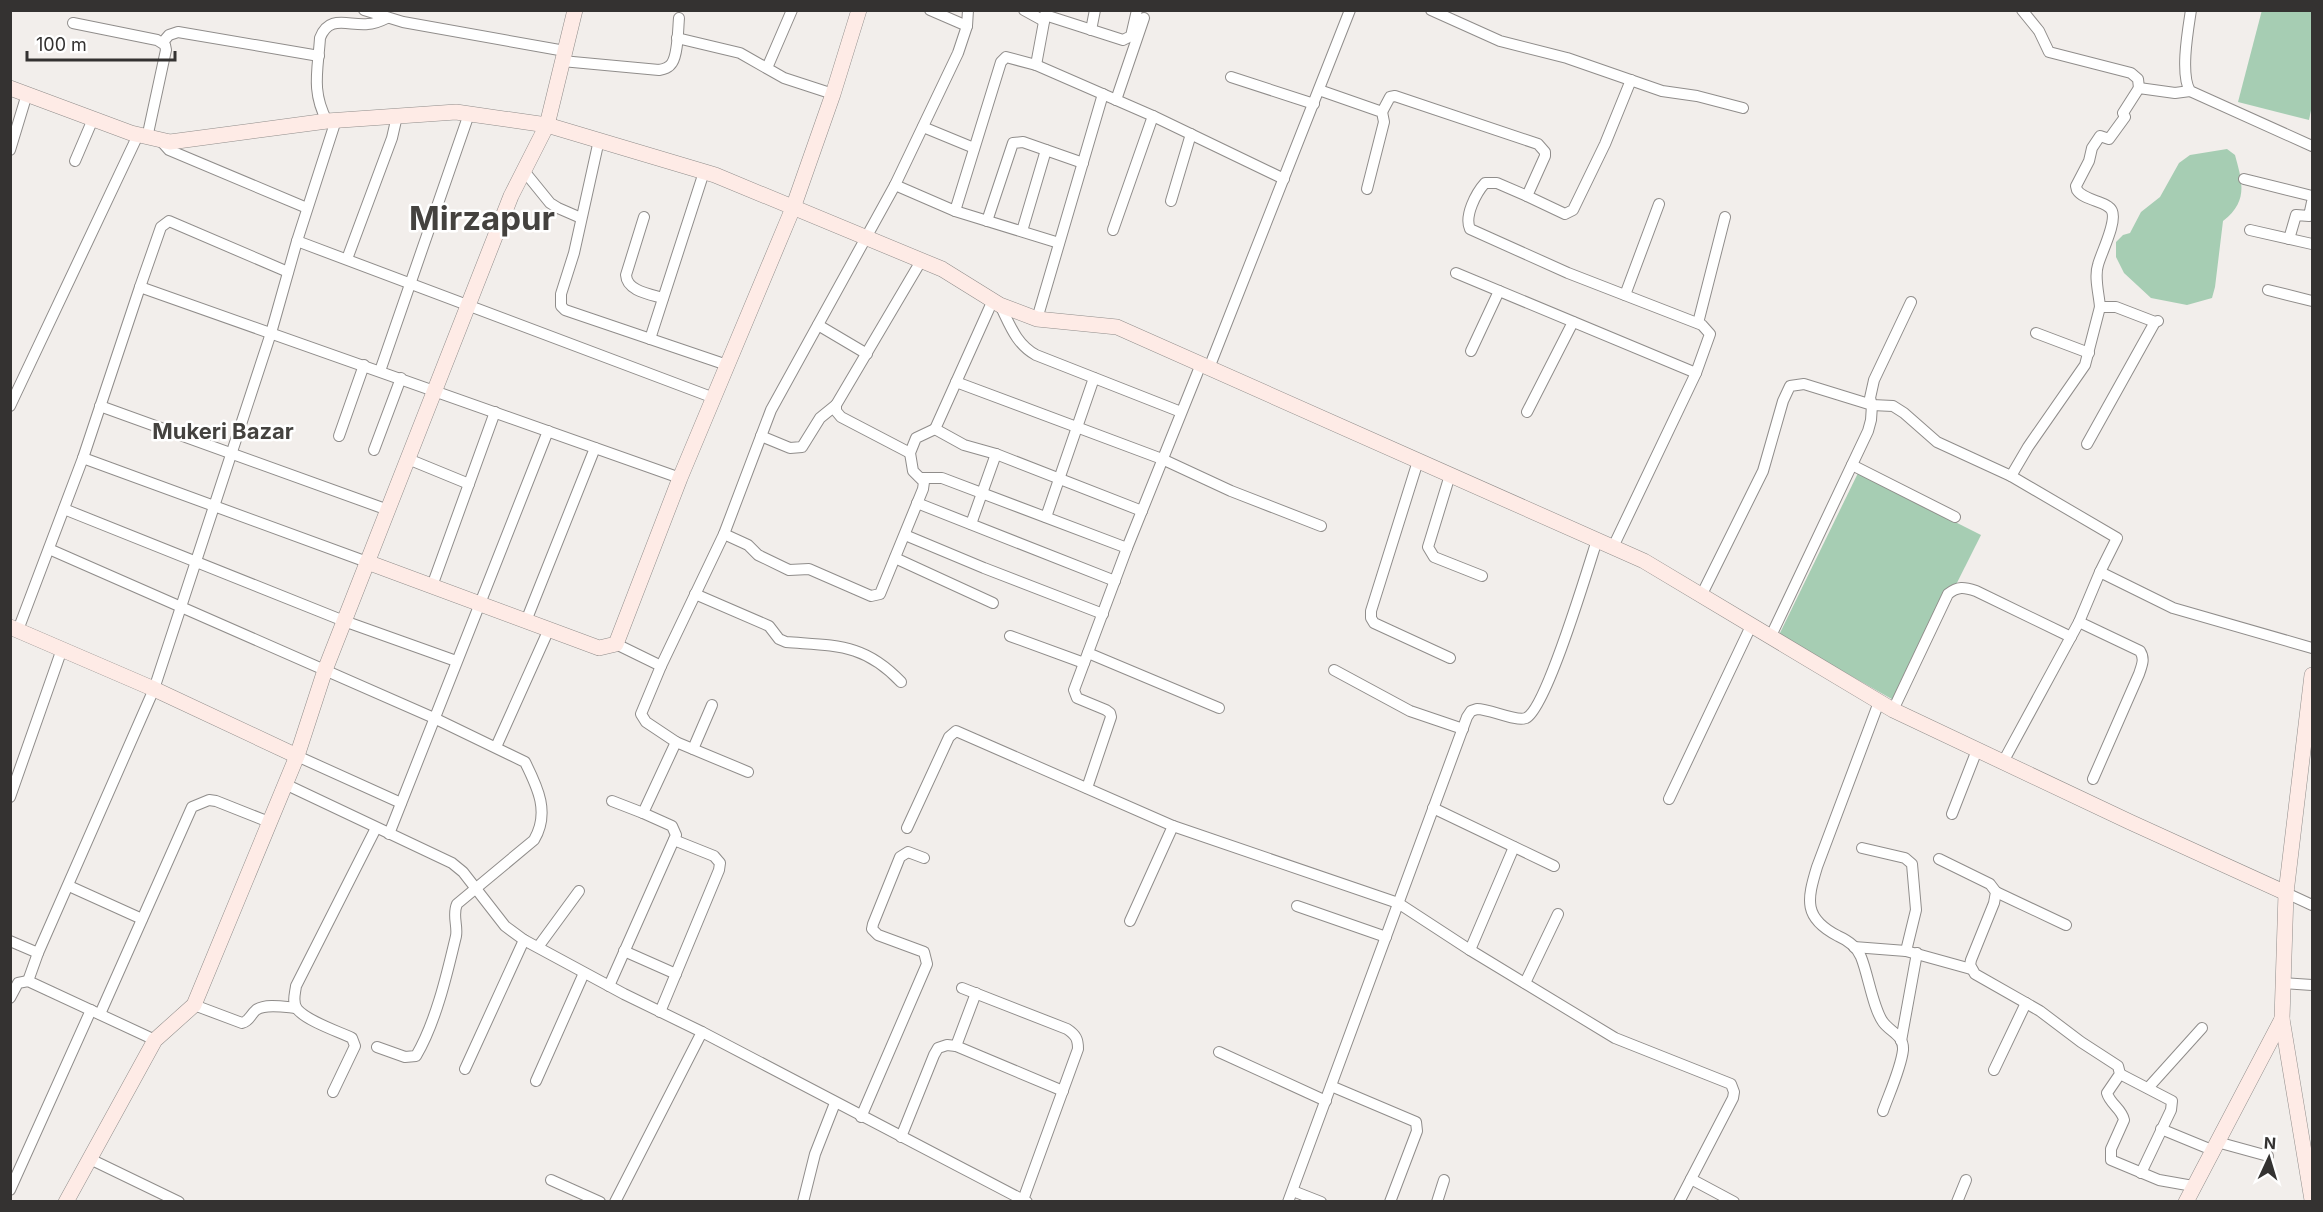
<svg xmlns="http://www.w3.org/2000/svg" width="2323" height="1212" font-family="Inter,sans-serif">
  <rect width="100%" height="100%" fill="#f2eeeb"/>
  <g fill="#a6cdb3">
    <polygon points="2262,10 2312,11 2312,105 2309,120 2238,102"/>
    <path d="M2227 149 2235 155C2242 181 2249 201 2223 221L2215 287 2212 298 2187 305 2151 298 2124 273 2116 257V242L2123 235 2130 233 2141 212 2160 197 2179 163 2190 155Z"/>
    <polygon points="1858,473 1981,535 1897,702 1779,635"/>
  </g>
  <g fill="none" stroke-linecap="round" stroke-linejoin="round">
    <g stroke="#908d8b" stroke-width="12">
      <g id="street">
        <polyline points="364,10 403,22 565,51"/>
        <polyline points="930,10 967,26"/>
        <polyline points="1024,10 1044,21"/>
        <polyline points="1431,10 1500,41 1567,58 1662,91 1697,96 1743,108"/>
        <polyline points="2022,10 2039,31 2049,52 2131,73 2138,79 2139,88"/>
        <path d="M2191 10C2188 30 2180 74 2190 91L2312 146"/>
        <polyline points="1045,15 1123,40 1131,36 1137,10"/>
        <polyline points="73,23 157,40 165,45 166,50 147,138"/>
        <polyline points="1091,30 1095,10"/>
        <polyline points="677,38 740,53 784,78 833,94"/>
        <polyline points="163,42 169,35 178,32 319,56"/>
        <path d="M562 61 659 70C664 69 669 68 672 63 678 54 678 29 679 18"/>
        <polyline points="1036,65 1046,11"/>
        <polyline points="767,68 792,10"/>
        <polyline points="1231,77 1314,104"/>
        <polyline points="1319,90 1382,112 1384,122 1367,189"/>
        <polyline points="1116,100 1144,18"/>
        <polyline points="1382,112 1390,97 1395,96 1538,144 1545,152 1545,156 1527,196 1565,214 1573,210 1605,144 1631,80"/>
        <path d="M327 121C311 91 318 70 320 38 329 14 348 26 368 24 375 24 381 21 387 18"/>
        <polyline points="923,127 974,148"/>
        <polyline points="599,140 574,253 561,294 561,306 565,310 727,365"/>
        <polyline points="161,141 169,150 307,208"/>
        <polyline points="10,150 27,94"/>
        <polyline points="75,161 93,119"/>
        <polyline points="524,171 550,203 558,208 581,218"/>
        <polyline points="2244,179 2312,196"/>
        <polyline points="895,185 955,211 1001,62 1006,57 1036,65 1153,116 1284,179"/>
        <path d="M1527 196 1497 183H1485C1476 193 1464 216 1470 229L1568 273 1702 325 1710 334 1696 373"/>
        <polyline points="1171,201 1191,134"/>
        <polyline points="955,211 1059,243"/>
        <path d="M644 217 626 275C627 291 649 294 663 298"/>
        <polyline points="987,221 1013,143 1023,142 1083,163"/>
        <polyline points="1113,230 1153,116"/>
        <polyline points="2250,230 2312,244"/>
        <polyline points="1022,231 1046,150"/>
        <polyline points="2289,239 2296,215 2309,216 2312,202"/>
        <polyline points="297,241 714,398"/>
        <polyline points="347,259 392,138 397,116"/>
        <polyline points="1456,273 1696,373 1613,547"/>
        <polyline points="140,287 161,227 169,221 288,272"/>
        <polyline points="2268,290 2312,301"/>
        <polyline points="1625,295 1659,204"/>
        <polyline points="993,300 935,429 964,445 996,454 1142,511"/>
        <path d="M1000 305C1010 325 1016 344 1036 355L1181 412"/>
        <path d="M2100 307C2099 294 2094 277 2098 265 2101 253 2117 223 2112 211 2108 201 2084 201 2077 190L2076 186 2089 161 2092 148 2100 136 2109 139 2125 117 2123 113 2139 88 2175 93 2190 91"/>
        <polyline points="1037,319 1103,94"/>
        <polyline points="1698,323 1725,217"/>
        <polyline points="818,325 867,354"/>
        <polyline points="2036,333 2089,353"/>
        <polyline points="650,339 704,172"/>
        <polyline points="1471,351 1499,291"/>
        <polyline points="1209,368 1350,10"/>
        <polyline points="380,371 469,114"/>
        <polyline points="956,382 1162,459 1231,491 1321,526"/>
        <polyline points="10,406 138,135"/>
        <polyline points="100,406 388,510"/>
        <polyline points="1527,412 1573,322"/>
        <polyline points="339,436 364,365"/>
        <polyline points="761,436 790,448 802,447 820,418 836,405"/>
        <polyline points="2087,444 2155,322"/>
        <polyline points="374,450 401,378"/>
        <polyline points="910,453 841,417 836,411 836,405 921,261"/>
        <polyline points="83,458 367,562"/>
        <polyline points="408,459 469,484"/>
        <polyline points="1418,461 1371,611 1371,618 1374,623 1450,658"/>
        <polyline points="1852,465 1955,517"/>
        <polyline points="1450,475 1428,547 1434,557 1482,576"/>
        <polyline points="2011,476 2117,538 2100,572"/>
        <polyline points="921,478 942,478 1127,548"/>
        <polyline points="917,503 1115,581"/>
        <polyline points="64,509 344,621 456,661"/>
        <polyline points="1046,517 1094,378"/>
        <polyline points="971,524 996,454"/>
        <polyline points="724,534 748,545 758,555 789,570 809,569 871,596 880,594 923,489 924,482 913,471 910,453 916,438 935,429"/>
        <polyline points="905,535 984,568 1103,614"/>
        <path d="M49 549 434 718 525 762C538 788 550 813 534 840L457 904C452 915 458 926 456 936 447 974 436 1022 416 1056L405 1057 377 1047"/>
        <polyline points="895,558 993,603"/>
        <polyline points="432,586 495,412"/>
        <path d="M695 594 769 626 779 639 786 642C836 646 864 643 901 682"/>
        <polyline points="1701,596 1763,471 1783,401 1790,386 1804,384 1872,405 1893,406 1904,413 1937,442 2011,476 2028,447 2085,365 2100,307 2116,307 2155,322 2158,321"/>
        <polyline points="526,621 595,448"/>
        <path d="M2079 622 2140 651C2145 659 2142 665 2139 674L2093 779"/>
        <polyline points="18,630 83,458 140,287 680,478"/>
        <polyline points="1010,636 1084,663"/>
        <polyline points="1770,638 1868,431 1871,420 1872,405 1870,398 1874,380 1911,302"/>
        <polyline points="1088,653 1219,708"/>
        <polyline points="661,666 724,534 771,410 895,185 958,53 967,26 968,10"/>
        <polyline points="1334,670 1410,711 1463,729"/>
        <path d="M1879 702 1817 867C1807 900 1803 918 1838 936 1847 940 1857 947 1861 957 1868 974 1873 1008 1883 1022 1890 1032 1904 1035 1903 1050 1901 1068 1889 1094 1883 1111"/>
        <path d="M1893 710 1948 594C1958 586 1964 587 1976 591L2071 637"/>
        <polyline points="676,742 748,772"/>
        <polyline points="496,747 549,629"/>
        <polyline points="693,749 712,705"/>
        <polyline points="297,756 401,803"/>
        <polyline points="2003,762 2079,622 2100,572 2173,608 2312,648"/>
        <polyline points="285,784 452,863 463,872 505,926 524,940 624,994 702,1032 1027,1202"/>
        <polyline points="1087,788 1111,717 1110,713 1106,710 1077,698 1074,690 1127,548 1201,364"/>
        <polyline points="10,797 62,649"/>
        <polyline points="1669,799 1751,626"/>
        <polyline points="612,801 643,813"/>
        <polyline points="1433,808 1554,866"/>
        <polyline points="1952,814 1977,750"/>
        <polyline points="907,828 949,737 956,731 1173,826 1398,903 1470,950 1615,1038 1731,1084 1734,1092 1733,1098 1679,1202"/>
        <polyline points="389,834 548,431"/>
        <polyline points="1862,848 1905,858 1912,864 1916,910 1906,951"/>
        <path d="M1939 859 1990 884 1996 892 1994 903 1971 960 1970 965 1975 974 2040 1011 2081 1042 2118 1066 2120 1074 2107 1093C2110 1104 2122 1109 2124 1120L2111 1149V1160L2159 1180 2193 1186"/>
        <polyline points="69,886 142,919"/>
        <polyline points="1996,892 2066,925"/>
        <polyline points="2286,893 2312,905"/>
        <polyline points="1297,906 1386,937"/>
        <polyline points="1130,921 1173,826"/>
        <polyline points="10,941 38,953 154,689 271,333 297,241 336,120"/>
        <polyline points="538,947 579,891"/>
        <polyline points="1854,947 1906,951 1971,969"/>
        <polyline points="1470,950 1514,847"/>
        <polyline points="624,951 676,974"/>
        <polyline points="28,981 38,953"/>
        <polyline points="1525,983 1558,914"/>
        <polyline points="2283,983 2312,985"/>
        <polyline points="609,986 676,835 672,826 643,813 676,742 646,722 641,714 661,666 616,644"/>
        <path d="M962 988 1067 1029C1076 1035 1078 1039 1078 1049L1023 1200"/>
        <polyline points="10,998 18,983 28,981 155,1040"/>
        <path d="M194 1005 242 1023C250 1021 250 1015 256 1010 265 1003 285 1007 296 1008"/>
        <polyline points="660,1012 719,870 720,863 714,856 674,840"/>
        <polyline points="100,1014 192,807 209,800 216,801 269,822"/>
        <polyline points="1901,1041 1917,953"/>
        <polyline points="956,1046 976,993"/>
        <polyline points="1219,1052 1326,1101"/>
        <polyline points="465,1069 524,940"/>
        <polyline points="1994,1070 2026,1003"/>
        <polyline points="2120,1074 2172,1101 2171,1110 2141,1173"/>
        <polyline points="536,1081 584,973"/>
        <polyline points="1331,1086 1416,1122 1417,1131 1390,1202"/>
        <polyline points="2148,1088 2202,1028"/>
        <path d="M333 1092 355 1046 352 1038C337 1031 307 1021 297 1009 292 1002 295 994 296 986L376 828"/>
        <polyline points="861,1117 927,964 924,952 878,935 872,929 873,924 900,857 908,852 924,858"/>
        <polyline points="2161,1129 2212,1150"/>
        <polyline points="901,1137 934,1055 938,1048 947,1045 956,1046 1063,1091"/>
        <polyline points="2217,1142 2268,1156"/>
        <polyline points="90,1159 179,1202"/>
        <polyline points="1691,1179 1734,1202"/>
        <polyline points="551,1180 600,1202"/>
        <polyline points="10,1190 91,1010"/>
        <polyline points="1293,1191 1321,1202"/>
        <polyline points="615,1202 702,1032"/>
        <polyline points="803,1202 815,1154 835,1103"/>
        <path d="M1288 1202 1467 717 1471 711 1477 709C1490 709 1516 722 1526 718 1546 709 1588 568 1597 540"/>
        <polyline points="1437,1202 1444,1180"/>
        <polyline points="1957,1202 1966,1180"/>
      </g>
    </g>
    <g stroke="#908d8b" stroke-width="16">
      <g id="secondary">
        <polyline points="10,88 131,133 170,142 327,121 456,112 547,125 715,175 942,269 1000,305 1037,319 1117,327 1644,561 1893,710 2130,822 2286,893"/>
        <polyline points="367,562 599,648 616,644 680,478 793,208 833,94 859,10"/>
        <polyline points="10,627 154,689 297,756"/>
        <polyline points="2312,675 2286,893 2282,1019 2312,1200"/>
        <polyline points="66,1202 155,1040 194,1005 297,756 325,670 511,196 547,125 575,10"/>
        <polyline points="2186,1202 2282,1019"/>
      </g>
    </g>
    <use href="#street" stroke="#fff" stroke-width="10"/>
    <use href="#secondary" stroke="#feebe6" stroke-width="15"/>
  </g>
  <g text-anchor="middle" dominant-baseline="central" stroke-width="5" stroke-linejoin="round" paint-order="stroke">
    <g font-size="22" font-weight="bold" fill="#44423f" stroke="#fff">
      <text x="223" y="431">Mukeri Bazar</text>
    </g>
    <g font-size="33" font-weight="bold" fill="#44423f" stroke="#fff">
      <text x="482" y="218">Mirzapur</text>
    </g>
  </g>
  <rect width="2323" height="1212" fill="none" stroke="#343231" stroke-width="24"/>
  <g transform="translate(2269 1158) rotate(4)" stroke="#ffffff" stroke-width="4.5" paint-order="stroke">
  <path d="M0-4.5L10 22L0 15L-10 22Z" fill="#343231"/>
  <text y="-9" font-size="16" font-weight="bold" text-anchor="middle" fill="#343231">N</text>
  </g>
  <path d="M27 51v9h148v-9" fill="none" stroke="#343231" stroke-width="3"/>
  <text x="36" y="51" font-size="18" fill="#343231" stroke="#ffffff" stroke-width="4.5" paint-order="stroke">100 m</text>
</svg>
